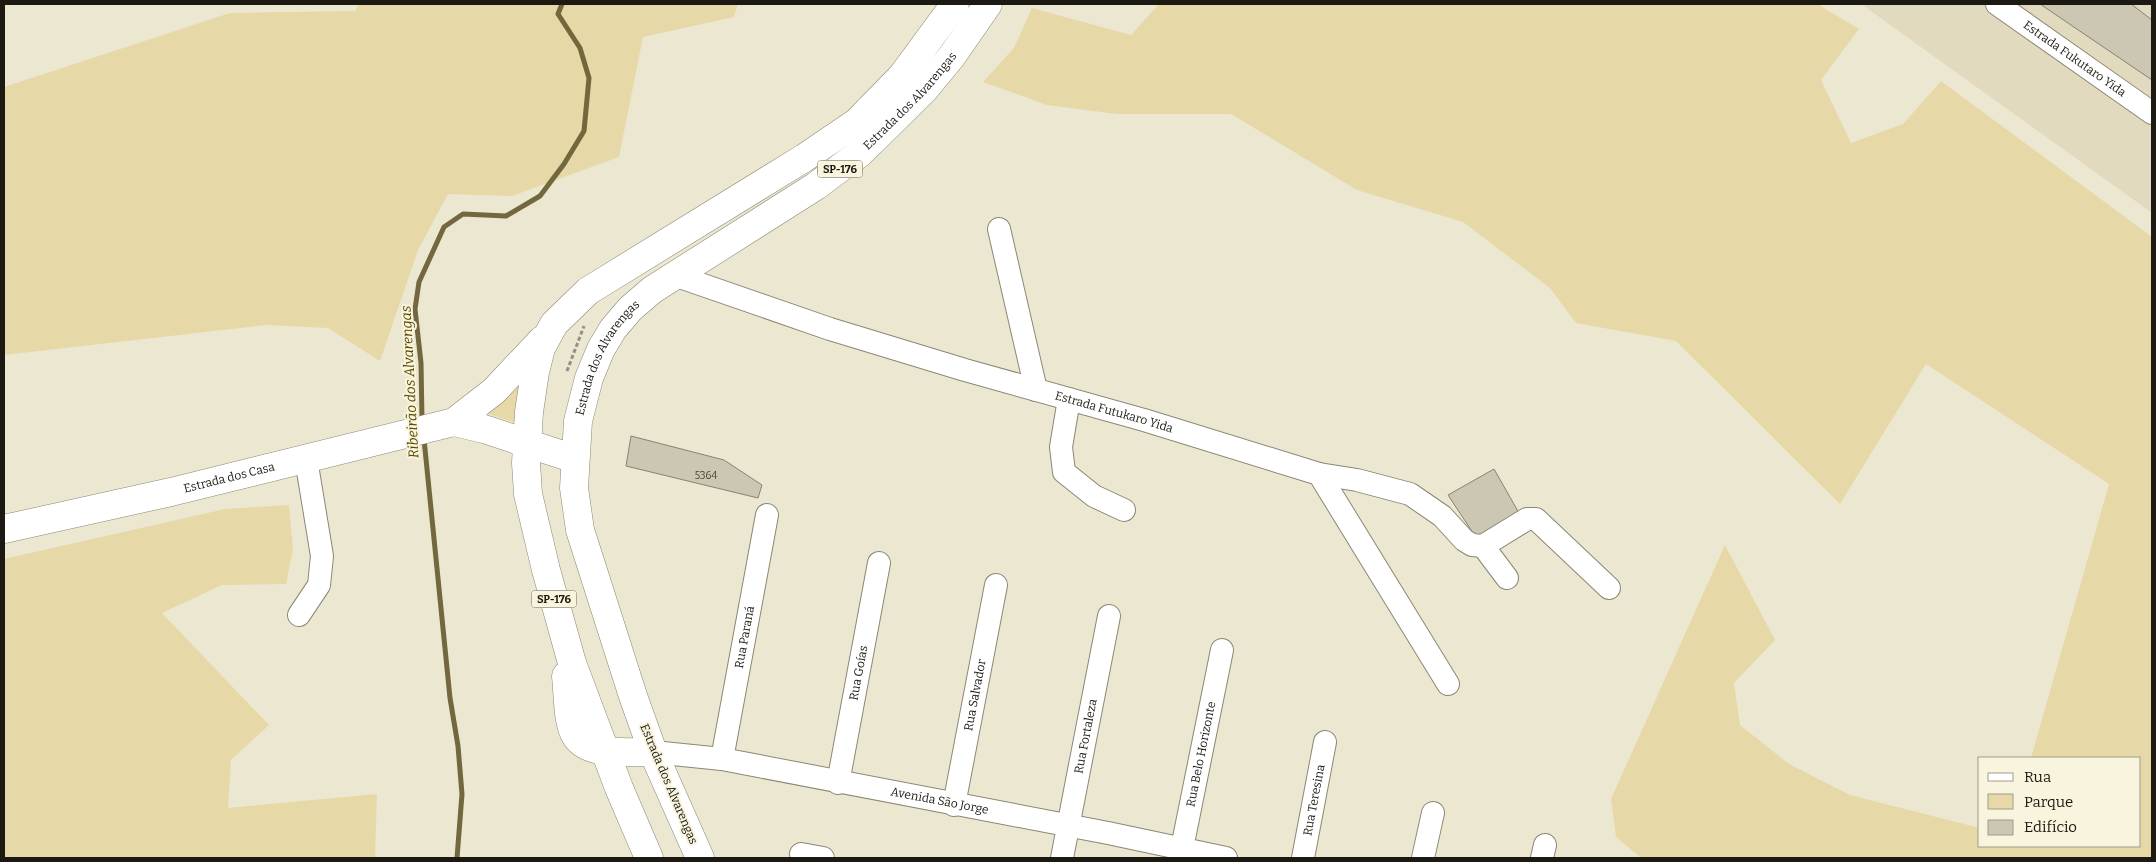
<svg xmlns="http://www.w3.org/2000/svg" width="2156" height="862" font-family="Bitter,serif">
  <rect width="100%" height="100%" fill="#ece7d1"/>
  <polygon fill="#e2dabe" points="1861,4 2152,4 2152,213"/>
  <g fill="#e6d9a7">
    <polygon points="359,4 738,4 734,17 643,37 619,157 512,196 448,194 418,250 380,361 328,328 266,325 4,355 4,87 230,13 355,11"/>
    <polygon points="1159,4 1817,4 1859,29 1821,80 1851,143 1903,124 1941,81 2152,237 2152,858 1641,858 1616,837 1611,799 1725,545 1775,640 1734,683 1740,725 1789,764 1850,795 1980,828 1980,846 2140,846 2140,758 2031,758 2109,484 1926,364 1840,504 1676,341 1576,323 1550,288 1463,222 1357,190 1231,114 1117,114 1047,105 983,82 1014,48 1032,8 1131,35"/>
    <polygon points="526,375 519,424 483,412"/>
    <polygon points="289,505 293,549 286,584 222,585 162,613 269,725 231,760 228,808 377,794 375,858 4,858 4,559 225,509"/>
  </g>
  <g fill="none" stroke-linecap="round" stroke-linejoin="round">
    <g stroke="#72673d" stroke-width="5">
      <polyline points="422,420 421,363 415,309 419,282 444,227 463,214 506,216 540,196 564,164 584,131 589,78 580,48 558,14 562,4"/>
      <polyline points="424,439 450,698 458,746 462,794 457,858"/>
    </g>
  </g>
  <g fill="#ccc7b2" stroke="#888370">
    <polygon points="2040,4 2131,4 2152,20 2152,80"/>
    <polygon points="631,436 724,460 762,485 758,498 626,466"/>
    <polygon points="1494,469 1519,513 1477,539 1448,495"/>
  </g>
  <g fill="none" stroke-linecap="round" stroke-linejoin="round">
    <g stroke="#8c8773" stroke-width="24">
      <g id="minor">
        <path id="s1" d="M1997 4 2152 113"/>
        <polyline points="999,229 1036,390"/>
        <path id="s2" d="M674 275 830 329 965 370 1144 420 1319 474 1448 684"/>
        <polyline points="1069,399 1061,447 1064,472 1094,496 1124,510"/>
        <polyline points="1319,474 1357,480 1410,494 1442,516 1464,540 1472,545 1483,546 1527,519 1536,519 1609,588"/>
        <polyline points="1483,546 1507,578"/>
        <polyline points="299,615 319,585 322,556 306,459"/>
        <path id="s3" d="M653 752 722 759 1108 833 1226 858"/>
        <path id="s4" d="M722 759 767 515"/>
        <path id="s5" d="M838 783 879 563"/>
        <path id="s6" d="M954 805 996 585"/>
        <polyline points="801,854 823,858"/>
        <path id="s7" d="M1062 858 1109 616"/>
        <path id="s8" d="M1180 858 1222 650"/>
        <path id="s9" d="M1303 858 1325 742"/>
        <polyline points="1423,858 1433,813"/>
        <polyline points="1542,858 1545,845"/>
      </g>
    </g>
    <g stroke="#8c8773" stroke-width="29">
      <g id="major">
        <polyline points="454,422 484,429 575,459"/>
        <path id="s10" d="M4 529 171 492 454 422 494 391 542 340"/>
        <path d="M566 676C568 693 567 717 574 733 585 758 631 751 653 752"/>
        <polyline points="649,858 619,788 572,663 546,570 528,494 526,463 529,412 535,372 541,348 554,324 588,291 804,158 857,122 902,76 955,4"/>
        <path id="s11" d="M700 858 653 752 633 696 580 530 574 488 578 421 589 378 601 349 613 329 630 309 652 290 816 186 860 153 924 90 952 56 988 4"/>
      </g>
    </g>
    <polyline stroke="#949080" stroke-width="3" stroke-dasharray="4 2.5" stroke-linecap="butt" points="567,371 584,326"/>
    <use href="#minor" stroke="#fff" stroke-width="22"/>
    <use href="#major" stroke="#fff" stroke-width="28"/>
  </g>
  <g text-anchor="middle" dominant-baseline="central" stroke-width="4" stroke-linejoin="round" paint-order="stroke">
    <g font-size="10" fill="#474439">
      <text x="706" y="476">5364</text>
    </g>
    <g fill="#f9f4de" stroke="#5e5b4e" stroke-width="1">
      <rect x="817.5" y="160.5" width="45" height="17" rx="4"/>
      <rect x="531.5" y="590.5" width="45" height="17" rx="4"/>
    </g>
    <g font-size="11" font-weight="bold" fill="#1b1911">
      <text x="840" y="169">SP-176</text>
      <text x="554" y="599">SP-176</text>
    </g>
    <g font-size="12" fill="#1b1911" stroke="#f9f4de">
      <text stroke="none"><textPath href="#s1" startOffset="95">Estrada Fukutaro Yida</textPath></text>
      <text stroke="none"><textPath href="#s11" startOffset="935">Estrada dos Alvarengas</textPath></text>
      <text stroke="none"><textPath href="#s11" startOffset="530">Estrada dos Alvarengas</textPath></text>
      <text stroke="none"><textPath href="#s2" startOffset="461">Estrada Futukaro Yida</textPath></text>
      <text stroke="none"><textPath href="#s10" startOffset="231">Estrada dos Casa</textPath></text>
      <text stroke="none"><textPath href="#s4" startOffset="124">Rua Paraná</textPath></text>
      <text stroke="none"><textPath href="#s5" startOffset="112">Rua Goías</textPath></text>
      <text stroke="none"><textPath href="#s6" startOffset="112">Rua Salvador</textPath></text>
      <text stroke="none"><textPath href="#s7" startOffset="124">Rua Fortaleza</textPath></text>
      <text stroke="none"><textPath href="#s8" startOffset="106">Rua Belo Horizonte</textPath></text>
      <text transform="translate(669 784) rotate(67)">Estrada dos Alvarengas</text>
      <text stroke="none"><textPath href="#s9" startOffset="59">Rua Teresina</textPath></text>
      <text stroke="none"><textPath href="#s3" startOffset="291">Avenida São Jorge</textPath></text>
    </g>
    <g font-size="14" font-style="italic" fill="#5b4b00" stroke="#f9f4de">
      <text transform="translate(410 382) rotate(-93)">Ribeirão dos Alvarengas</text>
    </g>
  </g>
  <rect width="2156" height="862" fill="none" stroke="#1b1911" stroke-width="10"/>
  <rect x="1978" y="757" width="162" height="90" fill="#f9f4de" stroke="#a09c8c"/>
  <rect x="1988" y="773" width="25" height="8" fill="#ffffff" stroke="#a09c8c"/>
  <text x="2024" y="782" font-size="15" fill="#1b1911">Rua</text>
  <rect x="1988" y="794" width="25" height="15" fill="#e6d9a7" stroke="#a09c8c"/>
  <text x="2024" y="807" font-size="15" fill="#1b1911">Parque</text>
  <rect x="1988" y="820" width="25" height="15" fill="#ccc7b2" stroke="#a09c8c"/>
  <text x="2024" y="832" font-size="15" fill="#1b1911">Edifício</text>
</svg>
